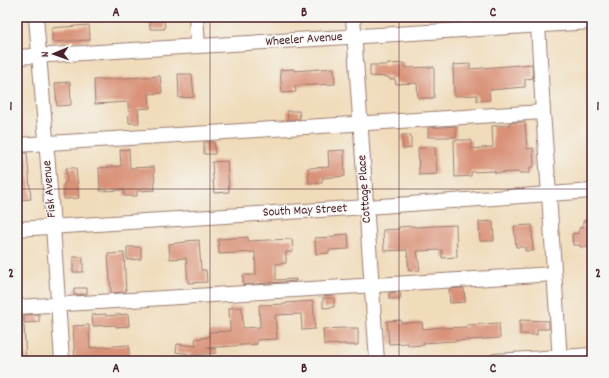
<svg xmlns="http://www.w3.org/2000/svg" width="609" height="378" font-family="Dekko,sans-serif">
  <rect width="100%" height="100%" fill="#f6f6f2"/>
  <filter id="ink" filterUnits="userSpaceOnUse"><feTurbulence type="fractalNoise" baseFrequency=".025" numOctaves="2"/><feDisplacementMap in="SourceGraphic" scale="8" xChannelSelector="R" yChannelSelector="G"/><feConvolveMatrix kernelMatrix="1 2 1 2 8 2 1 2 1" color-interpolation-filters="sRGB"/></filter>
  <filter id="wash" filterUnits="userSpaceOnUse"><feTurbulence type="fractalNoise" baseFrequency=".012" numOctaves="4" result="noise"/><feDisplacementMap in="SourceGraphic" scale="16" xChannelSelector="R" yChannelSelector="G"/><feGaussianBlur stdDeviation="0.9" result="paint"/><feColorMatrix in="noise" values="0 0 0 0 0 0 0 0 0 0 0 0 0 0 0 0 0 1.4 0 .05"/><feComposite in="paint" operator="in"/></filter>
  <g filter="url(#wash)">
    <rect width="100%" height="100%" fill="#f0dbba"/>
    <g id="blocks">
      <g fill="#d99177">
        <polygon points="150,17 164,17 165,29 150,29"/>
        <polygon points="89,25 90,40 52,42 52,28"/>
        <polygon points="405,63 405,68 434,67 434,98 418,98 417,83 396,84 395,79 389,79 389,77 370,76 370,65 388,65 388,64"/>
        <polygon points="470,64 470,69 532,64 533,78 525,79 525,87 489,90 490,100 477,101 477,95 454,96 453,65"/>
        <polygon points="334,68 335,84 295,86 296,92 282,93 280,70 294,69 294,71"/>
        <polygon points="178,74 192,74 194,97 179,98"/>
        <polygon points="160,76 162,93 149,94 150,108 138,109 139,123 129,123 128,102 95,104 94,80"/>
        <polygon points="70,82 71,105 57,106 55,83"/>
        <polygon points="287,111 299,111 300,119 288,120"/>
        <polygon points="525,122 527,149 533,148 534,167 530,167 530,173 519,173 519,172 495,173 495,171 471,172 471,176 455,177 454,140 471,140 471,149 493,147 492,126 510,125 509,123"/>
        <polygon points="456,126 456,137 428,137 428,128"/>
        <polygon points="402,135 411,135 411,148 403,149"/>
        <polygon points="204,142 214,142 215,154 204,154"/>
        <polygon points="435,147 437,174 419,175 418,148"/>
        <polygon points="129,149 130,168 154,167 155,190 137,191 137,196 124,196 124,190 100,191 99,168 121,166 120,150"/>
        <polygon points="344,150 345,176 322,178 322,183 309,183 308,168 329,167 328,151"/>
        <polygon points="17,153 27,153 31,199 20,200 18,175 17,175"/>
        <polygon points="227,161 229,192 214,193 212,162"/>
        <polygon points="66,168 76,168 79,198 64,199 64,183 67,182"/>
        <polygon points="592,220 592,247 580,247 580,245 573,245 572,234 579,233 579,228 583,227 583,221"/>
        <polygon points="493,221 494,241 480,241 479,222"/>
        <polygon points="456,225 457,257 442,258 442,250 417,251 420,270 409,271 407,250 384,251 383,230 399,229 399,227 414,226 415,227"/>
        <polygon points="532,225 533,251 525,251 525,247 516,247 514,226"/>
        <polygon points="348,234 349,249 329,250 329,253 316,254 315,238 335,237 335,235"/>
        <polygon points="248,237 248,241 292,239 293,252 286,252 286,263 276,264 276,280 296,279 296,281 243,285 243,275 256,275 255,252 219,254 218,239"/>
        <polygon points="199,240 201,270 206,270 207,282 188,283 186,258 170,259 169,244 186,242 186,241"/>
        <polygon points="127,247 141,247 141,259 127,260"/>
        <polygon points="124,253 126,292 111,293 108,254"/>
        <rect x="73" y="257" width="10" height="15"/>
        <polygon points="74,288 87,288 87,294 74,295"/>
        <polygon points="464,288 465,302 450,303 449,289"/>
        <polygon points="400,292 401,299 389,299 389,293"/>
        <polygon points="323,298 334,298 334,307 323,308"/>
        <polygon points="313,301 315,329 302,330 301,314 275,315 277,339 257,340 257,344 206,348 216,349 216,353 195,355 176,352 177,344 196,346 195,339 209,337 209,332 230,331 229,308 242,307 243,328 260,327 259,305 286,304 286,303"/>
        <polygon points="39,314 39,322 24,323 24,315"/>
        <polygon points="106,314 106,316 128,314 129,326 116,327 116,325 93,326 92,315"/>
        <polygon points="401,320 401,323 422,322 423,329 443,327 443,328 467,327 467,325 499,323 500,338 423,343 424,345 408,346 408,343 389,344 387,321"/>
        <polygon points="520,320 549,321 549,329 537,329 537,335 520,334"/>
        <polygon points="17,325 24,325 26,361 17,361"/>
        <polygon points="89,325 90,348 129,345 129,359 93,361 75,361 73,326"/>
        <polygon points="344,328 358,328 358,345 345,345 345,344 324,345 323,329"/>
      </g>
    </g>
  </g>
  <g filter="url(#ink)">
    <use href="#blocks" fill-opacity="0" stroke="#9d7d72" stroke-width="1"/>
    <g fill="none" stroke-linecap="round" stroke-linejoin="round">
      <g stroke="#9d7d72" stroke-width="16">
        <g id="minor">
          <polyline points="36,17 53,226 62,361"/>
          <polyline points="196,17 198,46"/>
          <polyline points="353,17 377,361"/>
          <polyline points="538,25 543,112 549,194 560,361"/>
          <polyline points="17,57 592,22"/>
          <polyline points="17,145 543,112"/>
          <polyline points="17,229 367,207 592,191"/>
          <polyline points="17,307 554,274"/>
          <polyline points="495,361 592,355"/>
        </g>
      </g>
      <use href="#minor" stroke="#fff" stroke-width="14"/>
    </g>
  </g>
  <path fill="none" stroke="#4a1f2b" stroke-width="1" stroke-opacity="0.55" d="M210 17V361M399 17V361M17 189H592"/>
  <g text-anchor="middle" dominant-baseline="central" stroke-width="3" stroke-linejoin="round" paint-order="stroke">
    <g font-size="13" fill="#4a1f2b" stroke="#f6f6f2">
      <text transform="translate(304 40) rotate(-4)">Wheeler Avenue</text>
      <text transform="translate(50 189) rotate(-95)">Fisk Avenue</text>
      <text transform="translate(365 189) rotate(-94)">Cottage Place</text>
      <text transform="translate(305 211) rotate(-3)">South May Street</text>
    </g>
  </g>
  <rect width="609" height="378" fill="none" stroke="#f6f6f2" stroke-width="44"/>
  <g transform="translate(54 54) rotate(268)" stroke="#f6f6f2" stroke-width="3" paint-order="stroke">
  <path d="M0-3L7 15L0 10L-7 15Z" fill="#4a1f2b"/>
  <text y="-6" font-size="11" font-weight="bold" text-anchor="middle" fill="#4a1f2b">N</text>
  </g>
  <rect x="22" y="22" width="565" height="334" fill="none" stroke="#4a1f2b" stroke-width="1.5"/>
  <g font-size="13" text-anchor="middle" font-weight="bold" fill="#4a1f2b">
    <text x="116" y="16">A</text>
    <text x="304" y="16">B</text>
    <text x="493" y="16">C</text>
    <text x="11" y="110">1</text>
    <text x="598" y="110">1</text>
    <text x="11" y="277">2</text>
    <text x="598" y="277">2</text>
    <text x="116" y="372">A</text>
    <text x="304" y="372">B</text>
    <text x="493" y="372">C</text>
  </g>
</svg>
